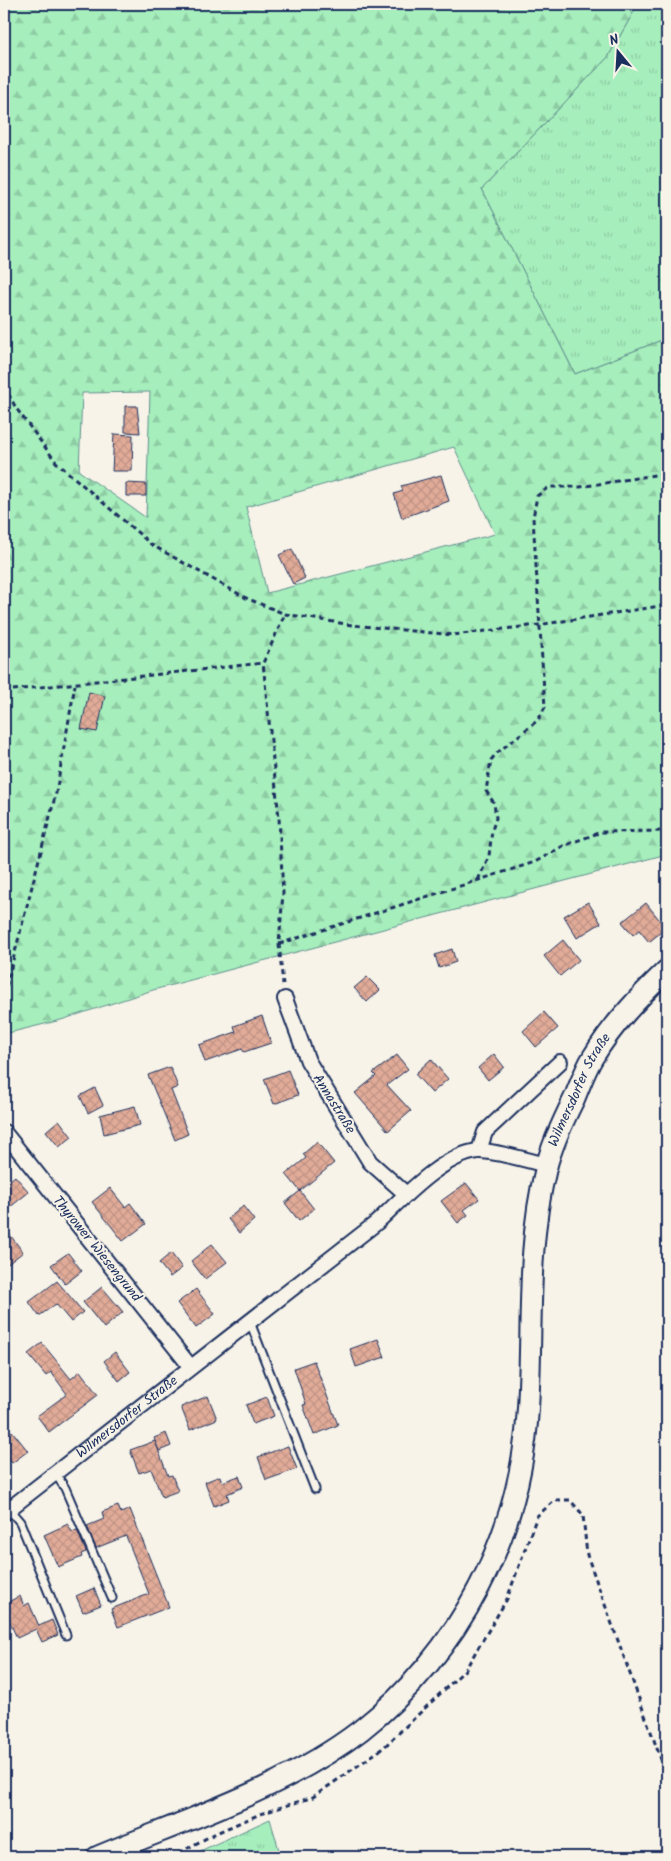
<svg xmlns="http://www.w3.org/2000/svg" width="671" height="1861" font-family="Kalam,sans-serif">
  <defs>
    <pattern id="grass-tufts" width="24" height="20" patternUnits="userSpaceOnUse" patternTransform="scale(1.25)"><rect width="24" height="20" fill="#a6eebc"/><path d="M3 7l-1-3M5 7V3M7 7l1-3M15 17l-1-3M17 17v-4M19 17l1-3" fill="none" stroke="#8ecca4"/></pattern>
    <pattern id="forest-firs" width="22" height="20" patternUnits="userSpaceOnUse" patternTransform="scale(1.25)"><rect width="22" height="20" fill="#a6eebc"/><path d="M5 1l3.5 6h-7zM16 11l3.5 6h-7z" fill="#8ecca4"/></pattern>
    <pattern id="building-cross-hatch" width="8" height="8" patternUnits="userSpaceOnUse" patternTransform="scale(1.25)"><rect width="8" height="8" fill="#e1ab98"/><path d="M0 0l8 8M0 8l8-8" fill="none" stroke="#c09385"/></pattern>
  </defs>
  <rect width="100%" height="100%" fill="#f7f3e8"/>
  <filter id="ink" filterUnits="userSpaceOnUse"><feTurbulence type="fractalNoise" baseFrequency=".02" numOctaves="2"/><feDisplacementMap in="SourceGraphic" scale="10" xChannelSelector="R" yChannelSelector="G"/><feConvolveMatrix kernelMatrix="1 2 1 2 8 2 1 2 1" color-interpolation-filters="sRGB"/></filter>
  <g filter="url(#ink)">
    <g fill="url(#grass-tufts)" stroke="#608e8d">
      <polygon points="638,4 667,4 667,338 575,374 482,189 608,57"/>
      <polygon points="270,1819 281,1857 187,1857"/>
    </g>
    <path fill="url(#forest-firs)" stroke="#608e8d" fill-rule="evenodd" d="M4 4H638L608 57 482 189 575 374 667 338V854L153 990 61 1020 4 1034ZM150 392 146 517H145L79 471 82 393ZM454 447 495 534 267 593 246 507Z"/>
    <g fill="url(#building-cross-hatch)" stroke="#1b2f5e">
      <polygon points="125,406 137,406 140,433 125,432"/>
      <polygon points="114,434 133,435 132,471 112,471"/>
      <polygon points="441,475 449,501 402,518 394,494 403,491 401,486"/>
      <polygon points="126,483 146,484 146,496 126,496"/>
      <polygon points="292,549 305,578 293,584 279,555"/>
      <polygon points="89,692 105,696 97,732 81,729"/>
      <polygon points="588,902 601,923 577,938 564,916"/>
      <polygon points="646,903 666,928 649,942 639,930 633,935 622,922"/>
      <polygon points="563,940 579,960 560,976 544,956"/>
      <polygon points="452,949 456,962 439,968 435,955"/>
      <polygon points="367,977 380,990 367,1002 354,988"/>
      <polygon points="544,1012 558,1028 536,1047 523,1031"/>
      <polygon points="262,1016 271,1043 244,1052 242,1049 205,1062 199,1045 236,1032 234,1026"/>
      <polygon points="494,1054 504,1067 488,1080 478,1068"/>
      <polygon points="397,1055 408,1069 387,1085 411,1111 388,1131 355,1093 376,1076 373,1073"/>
      <polygon points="431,1059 448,1079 432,1093 415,1074"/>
      <polygon points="170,1067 178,1087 171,1090 188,1134 175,1140 148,1075"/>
      <polygon points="288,1070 298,1095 274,1104 264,1079"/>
      <polygon points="95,1088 103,1105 88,1113 80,1096"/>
      <polygon points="135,1106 140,1125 104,1134 100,1115"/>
      <polygon points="59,1120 72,1137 59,1147 46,1131"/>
      <polygon points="317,1142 334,1163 300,1191 286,1174 306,1158 303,1154"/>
      <polygon points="15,1176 29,1192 4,1212 4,1185"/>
      <polygon points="466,1183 479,1199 464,1210 468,1215 458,1223 441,1201"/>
      <polygon points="110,1188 125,1207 130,1203 146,1224 123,1241 92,1202"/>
      <polygon points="300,1191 314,1209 299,1221 285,1203"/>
      <polygon points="243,1206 254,1220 239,1233 228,1219"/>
      <polygon points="4,1227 23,1252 4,1267"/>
      <polygon points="212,1244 227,1262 205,1279 191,1261"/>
      <polygon points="68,1253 82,1271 65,1284 51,1265"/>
      <polygon points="171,1253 182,1268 170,1277 159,1263"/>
      <polygon points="57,1281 83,1312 71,1322 56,1304 39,1316 29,1302"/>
      <polygon points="102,1287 123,1312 104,1328 83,1302"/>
      <polygon points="196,1289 215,1314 196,1328 177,1303"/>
      <polygon points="378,1339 385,1357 356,1367 350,1349"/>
      <polygon points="42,1343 71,1379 80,1371 98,1395 49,1432 37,1416 67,1394 51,1372 46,1376 28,1354"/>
      <polygon points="115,1352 130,1372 119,1381 104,1361"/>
      <polygon points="314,1361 338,1425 314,1435 303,1405 306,1404 294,1368"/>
      <polygon points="208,1396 217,1419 190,1430 181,1407"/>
      <polygon points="267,1397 274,1416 253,1424 246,1405"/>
      <polygon points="12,1431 28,1451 12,1463 4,1454 4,1437"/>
      <polygon points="166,1433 171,1446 159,1451 154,1438"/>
      <polygon points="155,1441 168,1476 172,1475 178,1491 162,1497 151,1469 139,1473 130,1450"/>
      <polygon points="288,1446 297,1469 266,1480 258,1457"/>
      <polygon points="220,1476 222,1482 239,1476 243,1487 227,1494 229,1500 214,1506 205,1482"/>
      <polygon points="118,1506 121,1513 130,1509 169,1607 118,1627 111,1609 149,1594 126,1536 96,1548 87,1526 104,1519 102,1512"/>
      <polygon points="68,1524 72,1532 77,1530 86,1552 81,1554 82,1557 58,1567 44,1535"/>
      <polygon points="94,1588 101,1605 83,1612 76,1596"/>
      <polygon points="20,1596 24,1606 29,1603 39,1626 52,1620 58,1635 42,1642 36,1629 17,1638 4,1609 4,1604"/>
    </g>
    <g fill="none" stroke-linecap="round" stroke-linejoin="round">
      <g stroke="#1b2f5e" stroke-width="11">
        <g id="lane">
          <polyline points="250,1322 315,1489"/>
          <polyline points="55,1473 65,1488 112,1598"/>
          <polyline points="9,1509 20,1522 66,1635"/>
        </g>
      </g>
      <g stroke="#1b2f5e" stroke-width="18">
        <g id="street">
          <polyline points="285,999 308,1061 370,1162 406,1194"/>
          <polyline points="4,1132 190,1366"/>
          <polyline points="479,1151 485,1132 560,1062"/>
          <path id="s1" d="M4 1513 375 1224C401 1200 442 1155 478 1151 492 1150 531 1161 546 1165"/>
        </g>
      </g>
      <g stroke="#1b2f5e" stroke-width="24">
        <g id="secondary">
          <path id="s2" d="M97 1857C185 1820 286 1788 361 1730 460 1652 521 1535 528 1408 533 1327 526 1248 546 1168 552 1144 563 1121 574 1099 580 1085 585 1070 593 1057 613 1024 639 997 667 970"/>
        </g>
      </g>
      <g stroke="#1b2f5e" stroke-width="3" stroke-dasharray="5 4" stroke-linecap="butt">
        <polyline points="4,386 16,408 56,462 152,545 246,598 285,614 352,625 453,635 538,625 667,605"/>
        <polyline points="4,691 263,663"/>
        <polyline points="478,880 489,856 492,830 496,818 494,803 486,791 491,760 497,753 538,720 545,707 533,518 537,496 549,487 580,487 667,473"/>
        <polyline points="279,944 535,862 563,846 601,832 667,831"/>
        <polyline points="283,985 279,944 283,893 279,818 263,663 285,614"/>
        <polyline points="4,995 56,793 75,685"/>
        <polyline points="171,1857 216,1833 260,1814 313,1797 383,1748 465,1670 507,1599 537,1516 555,1500 570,1500 583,1515 587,1555 667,1776"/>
      </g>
      <use href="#lane" stroke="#f7f3e8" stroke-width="7"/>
      <use href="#street" stroke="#f7f3e8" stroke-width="14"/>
      <use href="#secondary" stroke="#f7f3e8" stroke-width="20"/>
    </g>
  </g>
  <g text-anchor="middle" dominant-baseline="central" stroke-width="4" stroke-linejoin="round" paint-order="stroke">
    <g font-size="14" fill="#1b2f5e" stroke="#f7f3e8">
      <text stroke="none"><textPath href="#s2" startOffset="994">Wilmersdorfer Straße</textPath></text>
      <text transform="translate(334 1104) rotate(58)">Annastraße</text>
      <text transform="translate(97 1249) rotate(51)">Thyrower Wiesengrund</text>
      <text stroke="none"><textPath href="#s1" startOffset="156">Wilmersdorfer Straße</textPath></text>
    </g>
  </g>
  <rect width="671" height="1861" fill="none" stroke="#f7f3e8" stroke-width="20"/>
  <rect x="10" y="10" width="651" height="1841" fill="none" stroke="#1b2f5e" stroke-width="2" filter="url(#ink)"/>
  <g transform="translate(618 52) rotate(342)" stroke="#f7f3e8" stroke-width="4" paint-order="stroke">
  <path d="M0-4L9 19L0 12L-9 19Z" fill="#1b2f5e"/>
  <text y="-8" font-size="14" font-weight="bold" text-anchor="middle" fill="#1b2f5e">N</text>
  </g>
</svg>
